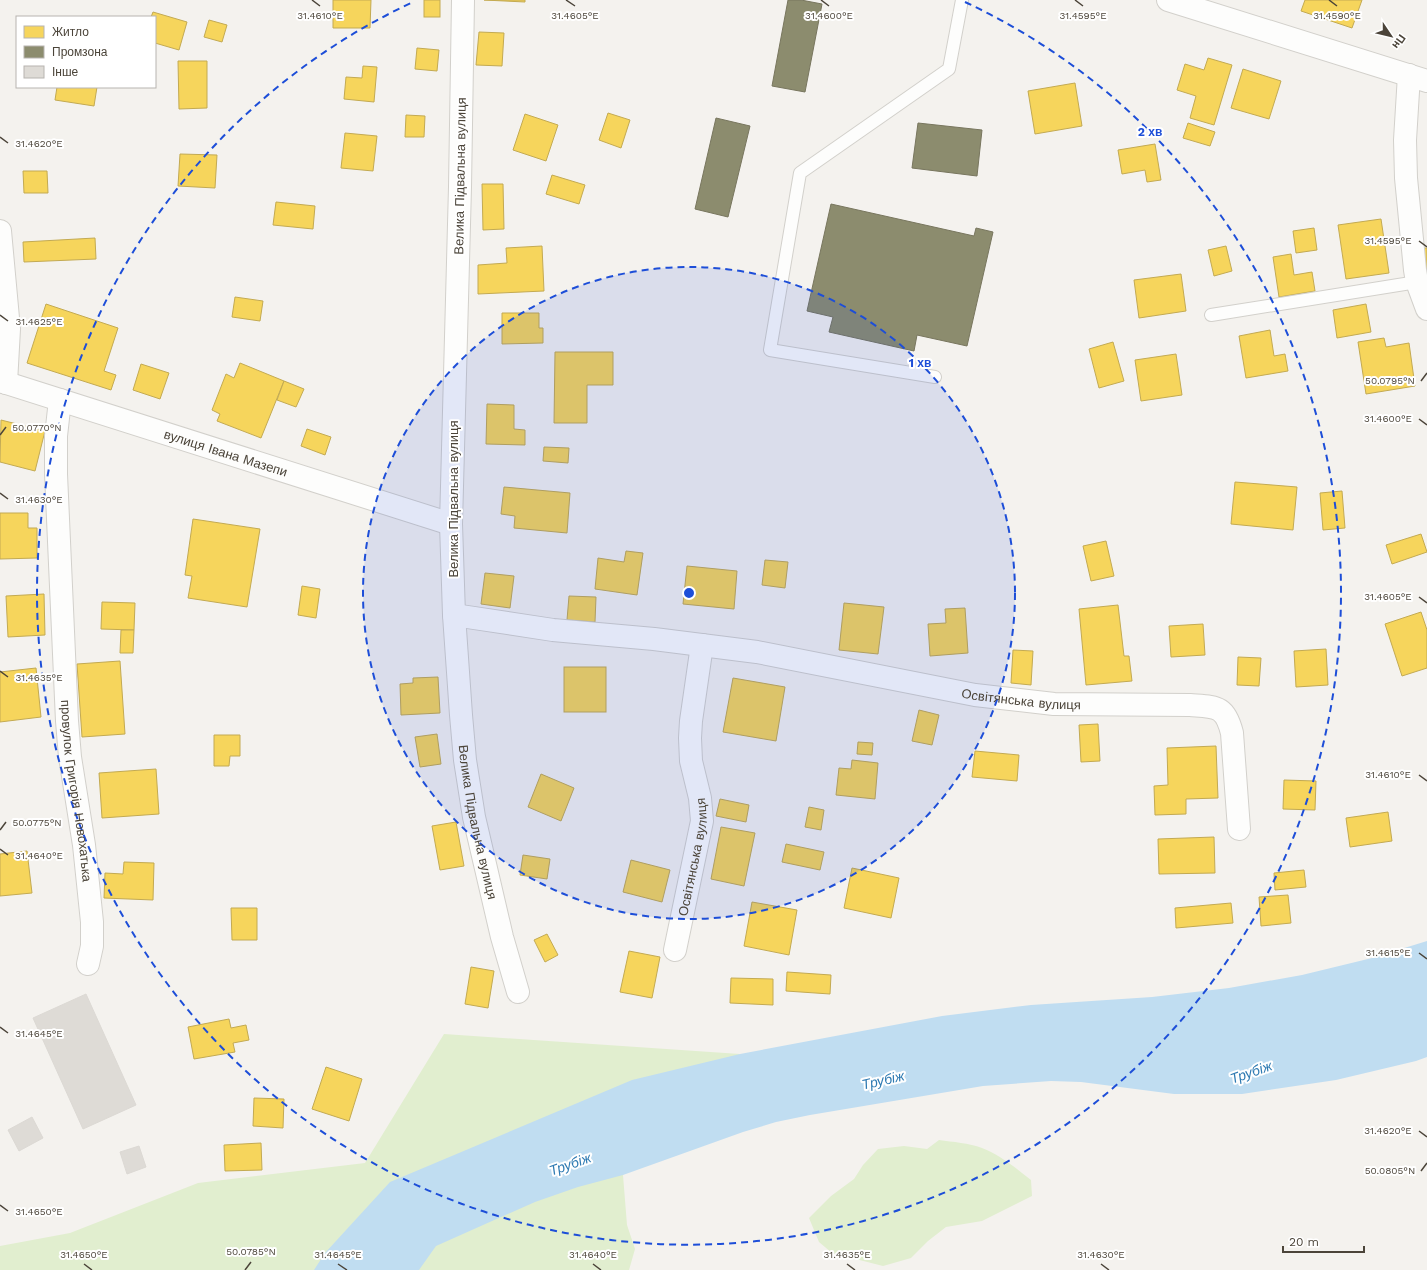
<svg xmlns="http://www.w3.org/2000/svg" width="1427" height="1270" font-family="'Work Sans',sans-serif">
  <rect width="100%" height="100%" fill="#f4f2ee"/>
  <g fill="#e1eecf">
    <polygon points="444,1034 740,1054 623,1175 627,1225 635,1249 629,1270 0,1270 0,1246 70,1233 198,1183 365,1163"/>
    <path d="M939 1140C953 1142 969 1143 982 1148 1000 1155 1016 1168 1031 1180L1032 1196 982 1221 946 1227 928 1241 911 1258 883 1266 832 1253 819 1242 809 1218 831 1196 854 1179 863 1165 878 1149 904 1146 927 1149Z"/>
  </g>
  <polygon fill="#c0ddf1" points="1427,941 1427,1057 1416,1061 1336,1080 1242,1094 1174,1094 1081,1082 1051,1081 983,1086 810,1115 776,1122 743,1132 623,1175 578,1187 535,1202 436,1246 419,1270 314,1270 325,1253 390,1182 632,1080 740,1054 942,1016 1031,1005 1152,997 1229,988 1302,975 1372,958"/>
  <g fill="#f6d55c" stroke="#c3aa52">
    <polygon points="333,0 371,0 370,28 333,28"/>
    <rect x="424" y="0" width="16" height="17"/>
    <polygon points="484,0 525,0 525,2"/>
    <polygon points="1305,0 1362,0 1352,28 1301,11"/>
    <polygon points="153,12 187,22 179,50 155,43 155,17 151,17"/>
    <polygon points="209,20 227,25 222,42 204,37"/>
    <polygon points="479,32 504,33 502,66 476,65"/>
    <polygon points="417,48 439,50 437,71 415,69"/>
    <polygon points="1208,58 1232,65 1214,125 1190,118 1196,96 1177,90 1185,64 1204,70"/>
    <polygon points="178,61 207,61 207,108 179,109"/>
    <polygon points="363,66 377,67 374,102 344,99 346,77 362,78"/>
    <polygon points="1243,69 1281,81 1269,119 1231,108"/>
    <polygon points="1075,83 1082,126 1035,134 1028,91"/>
    <polygon points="57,87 97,87 94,106 55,100"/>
    <polygon points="608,113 630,120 621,148 599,140"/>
    <polygon points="525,114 558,125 546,161 513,150"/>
    <polygon points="406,115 425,116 424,137 405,137"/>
    <polygon points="1188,123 1215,132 1210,146 1183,138"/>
    <polygon points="345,133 377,136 373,171 341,168"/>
    <polygon points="1155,144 1161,180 1147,182 1145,170 1122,174 1118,150"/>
    <polygon points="180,154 217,155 215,188 178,186"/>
    <polygon points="23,171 47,171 48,193 24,193"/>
    <polygon points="552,175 585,185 579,204 546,194"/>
    <polygon points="482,184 503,184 504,229 483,230"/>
    <polygon points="276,202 315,206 313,229 273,225"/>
    <polygon points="1381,219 1389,273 1346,279 1338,225"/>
    <polygon points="1314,228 1317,250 1296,253 1293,231"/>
    <polygon points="95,238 96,259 24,262 23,242"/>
    <polygon points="542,246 544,291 478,294 478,265 507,263 506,248"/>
    <polygon points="1226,246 1232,271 1214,276 1208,250"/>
    <polygon points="1423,248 1427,248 1427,269 1424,269"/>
    <polygon points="1291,254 1294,275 1312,272 1315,291 1279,297 1273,257"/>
    <polygon points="1181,274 1186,311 1139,318 1134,280"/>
    <polygon points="235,297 263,301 260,321 232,317"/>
    <polygon points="46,304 118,328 104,371 116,375 111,390 27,363"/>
    <polygon points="1366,304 1371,332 1337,338 1333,310"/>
    <polygon points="502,313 539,313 539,328 543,328 543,343 502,344"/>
    <polygon points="1270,330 1274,356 1285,354 1288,371 1246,378 1239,336"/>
    <polygon points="1384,338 1386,347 1409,343 1415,386 1366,394 1358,342"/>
    <polygon points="1113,342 1124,381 1099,388 1089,349"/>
    <polygon points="555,352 613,352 613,385 587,385 587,423 554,423"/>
    <polygon points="1176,354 1182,395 1141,401 1135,360"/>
    <polygon points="240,363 284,381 261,438 217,421 220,414 212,410 226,374 234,378"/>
    <polygon points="141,364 169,373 160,399 133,390"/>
    <polygon points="284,381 304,389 296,407 277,400"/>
    <polygon points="487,404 514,405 514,429 525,430 525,445 486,444"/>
    <polygon points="1,420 45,431 35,471 0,462"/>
    <polygon points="307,429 331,437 325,455 301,446"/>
    <polygon points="544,447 569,448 568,463 543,461"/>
    <polygon points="1235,482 1297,487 1293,530 1231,524"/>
    <polygon points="504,487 570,493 567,533 514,528 515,516 501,514"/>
    <polygon points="1342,491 1345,528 1323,530 1320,493"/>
    <polygon points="0,513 28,513 28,528 37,528 37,558 0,559"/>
    <polygon points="193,519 260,529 247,607 188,598 192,576 185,575"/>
    <polygon points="1421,534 1427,552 1392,564 1386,545"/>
    <polygon points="1106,541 1114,576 1091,581 1083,546"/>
    <polygon points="626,551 643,553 637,595 595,589 598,558 624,562"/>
    <polygon points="765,560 788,562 785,588 762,585"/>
    <polygon points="687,566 737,571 734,609 683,604"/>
    <polygon points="485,573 514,576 510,608 481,604"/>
    <polygon points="302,586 320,589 316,618 298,615"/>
    <polygon points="44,594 45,635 8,637 6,596"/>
    <polygon points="569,596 596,597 595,622 567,620"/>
    <polygon points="102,602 135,603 134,630 101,629"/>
    <polygon points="844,603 884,607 878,654 839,650"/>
    <polygon points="1118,605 1124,656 1129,656 1132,681 1086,685 1079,609"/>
    <polygon points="965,608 968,653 930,656 928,624 946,623 945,609"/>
    <polygon points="1421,612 1427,630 1427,668 1402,676 1385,624"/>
    <polygon points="1203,624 1205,655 1171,657 1169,626"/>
    <polygon points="121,630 134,630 133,653 120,653"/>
    <polygon points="1326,649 1328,685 1296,687 1294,651"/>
    <polygon points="1013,650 1033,651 1031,685 1011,683"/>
    <polygon points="1238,657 1261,658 1259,686 1237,685"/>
    <polygon points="120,661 125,734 82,737 77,664"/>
    <rect x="564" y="667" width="42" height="45"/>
    <polygon points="36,668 41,717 0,722 0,672"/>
    <polygon points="438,677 440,713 401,715 400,684 413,683 413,678"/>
    <polygon points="733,678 785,687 776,741 723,732"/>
    <polygon points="919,710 939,715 932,745 912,741"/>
    <polygon points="1098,724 1100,761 1081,762 1079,725"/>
    <polygon points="437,734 441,764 420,767 415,737"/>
    <polygon points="214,735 240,735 240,756 230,756 229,766 214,766"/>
    <polygon points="858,742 873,743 872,755 857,754"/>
    <polygon points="1216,746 1218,798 1186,799 1186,814 1155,815 1154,786 1168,785 1167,748"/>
    <polygon points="975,751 1019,755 1017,781 972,777"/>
    <polygon points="852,760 878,763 875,799 836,795 839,768 851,769"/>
    <polygon points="156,769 159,814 102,818 99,773"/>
    <polygon points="541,774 574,788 561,821 528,807"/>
    <polygon points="1284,780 1316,781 1315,810 1283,809"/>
    <polygon points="720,799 749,805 746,822 716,816"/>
    <polygon points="809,807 824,810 821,830 805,827"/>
    <polygon points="1388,812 1392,841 1350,847 1346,818"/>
    <polygon points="456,822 464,866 440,870 432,826"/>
    <polygon points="721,827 755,833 744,886 711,879"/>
    <polygon points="1214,837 1215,873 1159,874 1158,839"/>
    <polygon points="786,844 824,852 820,870 782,862"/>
    <polygon points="27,851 32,893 0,896 0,854"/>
    <polygon points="523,855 550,859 547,879 520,875"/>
    <polygon points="631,860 670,870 662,902 623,892"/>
    <polygon points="124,862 154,863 153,900 104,898 105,873 123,874"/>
    <polygon points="852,868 899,878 891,918 844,908"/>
    <polygon points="1304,870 1306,887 1275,890 1274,873"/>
    <polygon points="1288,895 1291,923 1261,926 1259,897"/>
    <polygon points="752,902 797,910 789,955 744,946"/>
    <polygon points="1231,903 1233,923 1176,928 1175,908"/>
    <polygon points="231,908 257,908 257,940 232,940"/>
    <polygon points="547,934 558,955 545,962 534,940"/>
    <polygon points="629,951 660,957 652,998 620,992"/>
    <polygon points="471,967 494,971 488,1008 465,1004"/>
    <polygon points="787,972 831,975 830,994 786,991"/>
    <polygon points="731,978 773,979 773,1005 730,1003"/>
    <polygon points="229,1019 231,1028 246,1025 249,1040 233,1043 235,1052 194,1059 188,1027"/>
    <polygon points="326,1067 362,1079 349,1121 312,1109"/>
    <polygon points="254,1098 284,1099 283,1128 253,1126"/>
    <polygon points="261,1143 262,1170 225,1171 224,1145"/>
  </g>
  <g fill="#8c8c6e" stroke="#78765e">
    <polygon points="788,0 801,0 822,4 805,92 772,86"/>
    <polygon points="716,118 750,126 728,217 695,209"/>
    <polygon points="918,123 982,130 977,176 912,168"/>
    <polygon points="831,204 974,236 976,228 993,232 967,346 917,335 914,351 829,332 833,317 807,311"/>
  </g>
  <g fill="#dedbd6" stroke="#dcd9d4">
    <polygon points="86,994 136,1105 83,1129 33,1018"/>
    <polygon points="32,1117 43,1138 19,1151 8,1130"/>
    <polygon points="139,1146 146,1167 127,1174 120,1152"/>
  </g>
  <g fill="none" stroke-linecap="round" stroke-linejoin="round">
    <g stroke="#d2d0cb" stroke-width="14">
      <g id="service">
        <polyline points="1211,315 1417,282"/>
        <polyline points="935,377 770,350 800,173 949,69 962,0"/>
      </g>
    </g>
    <g stroke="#d2d0cb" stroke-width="24">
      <g id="minor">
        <path id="s1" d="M463 0 460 187 451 524 454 615 461 715 465 760 474 817 502 937 518 992"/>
        <polyline points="1168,0 1427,81"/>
        <polyline points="1409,75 1405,140 1406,178 1415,270 1417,282 1427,309"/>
        <polyline points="0,231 9,329 6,383"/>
        <path id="s2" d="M0 381 451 524"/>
        <path id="s3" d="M60 400 56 436V474L67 721 70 757 84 845 92 922V946L88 964"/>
        <path id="s4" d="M454 615 553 630 654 639 757 652 975 695 1054 704 1190 705C1216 707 1225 705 1232 733L1239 829"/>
        <path id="s5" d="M675 950 702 821 700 798 691 761 690 738 691 721 702 645"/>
      </g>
    </g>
    <use href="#service" stroke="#fdfdfc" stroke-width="12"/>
    <use href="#minor" stroke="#fdfdfc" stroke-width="22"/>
  </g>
  <path fill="none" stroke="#4b4439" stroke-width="1.5" d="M312 0 320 6M566 0 575 6M821 0 829 6M1075 0 1083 6M1329 0 1337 6M0 137 8 143M1419 241 1427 247M0 315 8 321M1421 381 1427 373M1419 419 1427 425M0 435 6 427M0 493 8 499M1419 597 1427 603M0 671 8 677M1419 775 1427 781M0 830 6 822M0 849 8 855M1419 953 1427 959M0 1027 8 1033M1419 1131 1427 1137M1421 1171 1427 1163M0 1205 8 1211M84 1264 92 1270M338 1264 347 1270M593 1264 601 1270M847 1264 855 1270M1101 1264 1109 1270M245 1270 251 1262"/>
  <circle cx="689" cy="593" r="326" fill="#1d4ed8" fill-opacity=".12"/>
  <g fill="none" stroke="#1d4ed8" stroke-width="2" stroke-dasharray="7 5">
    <circle cx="689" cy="593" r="326"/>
    <path d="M965 2A652 652 0 1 1 413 2"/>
  </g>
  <g text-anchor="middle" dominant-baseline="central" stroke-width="4" stroke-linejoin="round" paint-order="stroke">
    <g font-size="13" fill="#4b4439" stroke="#fff">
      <text transform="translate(460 176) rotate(-89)">Велика Підвальна вулиця</text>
      <text stroke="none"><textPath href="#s2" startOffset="237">вулиця Івана Мазепи</textPath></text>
      <text transform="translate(453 499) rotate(-90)">Велика Підвальна вулиця</text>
      <text stroke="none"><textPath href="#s4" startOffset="574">Освітянська вулиця</textPath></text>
      <text stroke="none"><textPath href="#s3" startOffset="392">провулок Григорія Новохатька</textPath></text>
      <text stroke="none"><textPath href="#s1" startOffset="824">Велика Підвальна вулиця</textPath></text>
      <text stroke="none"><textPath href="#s5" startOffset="95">Освітянська вулиця</textPath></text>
    </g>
    <g font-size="14" font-style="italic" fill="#2e7ab2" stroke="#fff">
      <text transform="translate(1251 1072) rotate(-19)">Трубіж</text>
      <text transform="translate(883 1080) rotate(-13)">Трубіж</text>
      <text transform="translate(570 1164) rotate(-19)">Трубіж</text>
    </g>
  </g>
  <g font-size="10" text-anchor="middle" fill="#4b4439" stroke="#fff" stroke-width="4" stroke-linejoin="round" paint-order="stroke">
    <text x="1083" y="19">31.4595°E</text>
    <text x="320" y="19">31.4610°E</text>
    <text x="575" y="19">31.4605°E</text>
    <text x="829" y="19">31.4600°E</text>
    <text x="1337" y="19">31.4590°E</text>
    <text x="39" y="147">31.4620°E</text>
    <text x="1388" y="244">31.4595°E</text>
    <text x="39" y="325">31.4625°E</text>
    <text x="1390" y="384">50.0795°N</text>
    <text x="1388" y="422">31.4600°E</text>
    <text x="37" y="431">50.0770°N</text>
    <text x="39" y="503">31.4630°E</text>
    <text x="1388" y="600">31.4605°E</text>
    <text x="39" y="681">31.4635°E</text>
    <text x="1388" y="778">31.4610°E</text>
    <text x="37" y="826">50.0775°N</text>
    <text x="39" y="859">31.4640°E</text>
    <text x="1388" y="956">31.4615°E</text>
    <text x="39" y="1037">31.4645°E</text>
    <text x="1388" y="1134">31.4620°E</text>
    <text x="1390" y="1174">50.0805°N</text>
    <text x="39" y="1215">31.4650°E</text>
    <text x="251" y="1255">50.0785°N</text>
    <text x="84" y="1258">31.4650°E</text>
    <text x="338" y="1258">31.4645°E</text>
    <text x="593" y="1258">31.4640°E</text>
    <text x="847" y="1258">31.4635°E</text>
    <text x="1101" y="1258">31.4630°E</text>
  </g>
  <circle cx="689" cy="593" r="6" fill="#1d4ed8" stroke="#fff" stroke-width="2"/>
  <g font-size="12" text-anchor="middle" font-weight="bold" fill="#1d4ed8" stroke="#fff" stroke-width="4" stroke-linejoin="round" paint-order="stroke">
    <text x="1150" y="136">2 хв</text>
    <text x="920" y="367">1 хв</text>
  </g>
  <rect x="16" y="16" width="140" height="72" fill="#ffffff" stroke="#b7b4b0"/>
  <rect x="24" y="26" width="20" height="12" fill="#f6d55c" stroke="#b7b4b0"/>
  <text x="52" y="36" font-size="12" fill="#4b4439">Житло</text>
  <rect x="24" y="46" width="20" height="12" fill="#8c8c6e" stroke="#b7b4b0"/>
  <text x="52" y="56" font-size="12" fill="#4b4439">Промзона</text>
  <rect x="24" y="66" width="20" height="12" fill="#dedbd6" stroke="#b7b4b0"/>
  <text x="52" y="76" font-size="12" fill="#4b4439">Інше</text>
  <g transform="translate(1391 36) rotate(125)" stroke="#ffffff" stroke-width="3" paint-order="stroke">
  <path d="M0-3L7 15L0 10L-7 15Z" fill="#4b4439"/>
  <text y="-6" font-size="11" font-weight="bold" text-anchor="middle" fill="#4b4439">Пн</text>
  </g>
  <path d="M1283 1246v6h81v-6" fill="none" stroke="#4b4439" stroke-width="2"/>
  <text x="1289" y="1246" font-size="12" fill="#4b4439" stroke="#ffffff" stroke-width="3" paint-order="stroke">20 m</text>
</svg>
